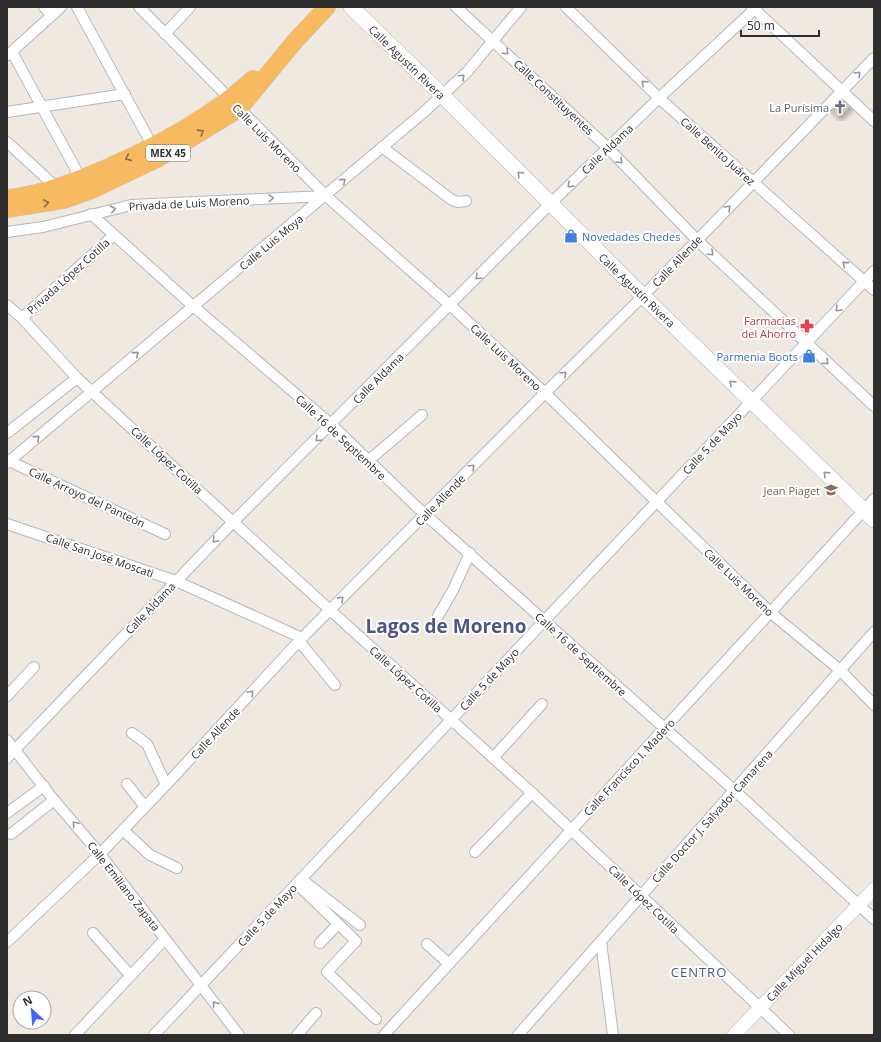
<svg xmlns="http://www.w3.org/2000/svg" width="881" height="1042" font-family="'Open Sans',sans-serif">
  <defs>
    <filter id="shadow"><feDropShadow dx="3.5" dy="3.5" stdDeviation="2" flood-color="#0004"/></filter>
  </defs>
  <rect width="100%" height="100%" fill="#efe9e1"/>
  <polygon fill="#cbc7bf" stroke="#cbc5ba" filter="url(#shadow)" points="842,96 851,105 838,118 828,109"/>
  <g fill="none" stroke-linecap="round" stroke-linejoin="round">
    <g stroke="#b4b7c1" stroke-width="12">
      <g id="minor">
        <polyline points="44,7 52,15"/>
        <polyline points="77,7 153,147"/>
        <polyline points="139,7 326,196 451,306 545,393 771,613 840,670 874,705"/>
        <polyline points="456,7 608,148 697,240 874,406"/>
        <polyline points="566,7 659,98 874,290"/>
        <polyline points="752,7 874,121"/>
        <polyline points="165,34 190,7"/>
        <polyline points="12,52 81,179"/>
        <polyline points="8,55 61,7"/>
        <polyline points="7,112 125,94"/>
        <polyline points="7,142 56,187"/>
        <polyline points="382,147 452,200 458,202 466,201"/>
        <polyline points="91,214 193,306 332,425 418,508 735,791 874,919"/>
        <polyline points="7,232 43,227 131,205 326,196"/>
        <polyline points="7,305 22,318 77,378 233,522 532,793 789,1035"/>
        <polyline points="22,318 114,235"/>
        <polyline points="7,433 77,378"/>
        <polyline points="9,461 165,534"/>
        <polyline points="368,461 422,415"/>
        <polyline points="7,463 424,112 467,72 521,7"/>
        <polyline points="7,524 176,581 302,638"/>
        <polyline points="438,616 453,590 470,553"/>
        <polyline points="299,641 335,685"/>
        <polyline points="7,696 34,667"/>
        <polyline points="132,733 147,744 166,785"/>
        <polyline points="7,740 54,800 100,854 239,1035"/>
        <polyline points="7,758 233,522 550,204 659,98 757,7"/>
        <polyline points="493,758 542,704"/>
        <polyline points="127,784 145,807"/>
        <polyline points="7,813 44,786"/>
        <polyline points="123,830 150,855 177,868"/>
        <polyline points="11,834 54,800"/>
        <polyline points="475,852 532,793"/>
        <polyline points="301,879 360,925"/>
        <polyline points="297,884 356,941 327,972 376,1019"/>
        <polyline points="93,933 130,975"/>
        <polyline points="7,942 100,854 166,785 299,641 545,393 643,296 874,58"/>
        <polyline points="601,942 613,1035"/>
        <polyline points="320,943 338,924"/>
        <polyline points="427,944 449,964"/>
        <polyline points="75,1035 165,939"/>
        <polyline points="154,1035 874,271"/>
        <polyline points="297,1035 316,1013"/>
        <polyline points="384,1035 874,499"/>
        <polyline points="518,1035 874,632"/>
      </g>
    </g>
    <g stroke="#b4b7c1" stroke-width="14">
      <polyline id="tertiary" points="734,1035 874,889"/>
    </g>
    <g stroke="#b4b7c1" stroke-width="16">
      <polyline id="secondary" points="351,7 442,95 643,296 874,520"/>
    </g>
    <g stroke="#c9c9c9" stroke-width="18">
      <g id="trunk">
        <path d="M7 198C43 195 78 180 111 166 162 143 211 117 253 79"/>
        <polyline points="7,209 64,200 92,190 157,159 239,109 296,40 327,7"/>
      </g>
    </g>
    <use href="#minor" stroke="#fff" stroke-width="10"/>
    <use href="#tertiary" stroke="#fff" stroke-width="13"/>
    <use href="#secondary" stroke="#fff" stroke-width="15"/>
    <use href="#trunk" stroke="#f8ba60" stroke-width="17"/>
  </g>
  <defs><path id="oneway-chevron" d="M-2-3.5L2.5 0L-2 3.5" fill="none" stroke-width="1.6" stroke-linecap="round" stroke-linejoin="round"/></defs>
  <g stroke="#969696">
    <use href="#oneway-chevron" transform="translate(506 52) rotate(43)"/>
    <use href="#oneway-chevron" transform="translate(858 74) rotate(-45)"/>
    <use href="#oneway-chevron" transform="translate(462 77) rotate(-43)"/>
    <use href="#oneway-chevron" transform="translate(644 83) rotate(-136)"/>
    <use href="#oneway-chevron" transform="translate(620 161) rotate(46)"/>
    <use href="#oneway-chevron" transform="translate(520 174) rotate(-135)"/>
    <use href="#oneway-chevron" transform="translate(343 181) rotate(-41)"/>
    <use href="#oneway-chevron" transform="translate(570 185) rotate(136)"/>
    <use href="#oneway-chevron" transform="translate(271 198) rotate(-3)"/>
    <use href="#oneway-chevron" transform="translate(728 208) rotate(-47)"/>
    <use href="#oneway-chevron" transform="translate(113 209) rotate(-13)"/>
    <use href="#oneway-chevron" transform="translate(711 253) rotate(43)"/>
    <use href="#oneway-chevron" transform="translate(845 264) rotate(-139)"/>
    <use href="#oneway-chevron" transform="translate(478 277) rotate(134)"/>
    <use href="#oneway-chevron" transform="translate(838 309) rotate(133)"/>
    <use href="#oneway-chevron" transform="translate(136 354) rotate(-41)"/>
    <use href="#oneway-chevron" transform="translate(826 362) rotate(43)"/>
    <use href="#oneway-chevron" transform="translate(564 374) rotate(-44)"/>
    <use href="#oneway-chevron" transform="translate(732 383) rotate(-136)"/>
    <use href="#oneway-chevron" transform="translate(37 438) rotate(-40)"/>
    <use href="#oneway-chevron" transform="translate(318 439) rotate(135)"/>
    <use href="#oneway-chevron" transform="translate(472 467) rotate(-46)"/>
    <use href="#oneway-chevron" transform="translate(826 474) rotate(-136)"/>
    <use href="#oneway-chevron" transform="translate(215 540) rotate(134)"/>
    <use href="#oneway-chevron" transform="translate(341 599) rotate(-45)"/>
    <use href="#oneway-chevron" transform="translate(251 693) rotate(-47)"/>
    <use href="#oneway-chevron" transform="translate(75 824) rotate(-130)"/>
    <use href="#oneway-chevron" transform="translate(215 1004) rotate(-128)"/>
  </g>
  <g stroke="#896d44">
    <use href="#oneway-chevron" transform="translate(201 132) rotate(-32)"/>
    <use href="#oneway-chevron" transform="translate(128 158) rotate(156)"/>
    <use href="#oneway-chevron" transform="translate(46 203) rotate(-10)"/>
  </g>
  <defs>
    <g id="church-bare" transform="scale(1.08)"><path d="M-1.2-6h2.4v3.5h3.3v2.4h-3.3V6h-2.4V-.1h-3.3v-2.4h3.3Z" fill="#6b7280" stroke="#fff" stroke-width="2.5" paint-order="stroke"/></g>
    <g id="shop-bare" transform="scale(1.08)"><path d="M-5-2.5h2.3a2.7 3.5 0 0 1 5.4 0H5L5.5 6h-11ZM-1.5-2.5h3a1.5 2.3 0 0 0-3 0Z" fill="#3f7fe0" stroke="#fff" stroke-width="2.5" paint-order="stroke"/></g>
    <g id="pharmacy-bare" transform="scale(1.08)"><path d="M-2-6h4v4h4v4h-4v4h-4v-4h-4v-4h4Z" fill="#e0444e" stroke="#fff" stroke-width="2.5" paint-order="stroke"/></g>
    <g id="school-bare" transform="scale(1.08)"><path d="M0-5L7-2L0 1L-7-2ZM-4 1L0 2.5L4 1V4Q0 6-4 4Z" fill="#8d6e63" stroke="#fff" stroke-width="2.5" paint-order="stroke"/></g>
  </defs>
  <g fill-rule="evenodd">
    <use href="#church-bare" x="840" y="107"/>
    <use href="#shop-bare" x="571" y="236"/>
    <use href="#pharmacy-bare" x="807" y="326"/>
    <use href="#shop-bare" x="809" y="356"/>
    <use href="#school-bare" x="831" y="490"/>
  </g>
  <g text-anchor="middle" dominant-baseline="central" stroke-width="4" stroke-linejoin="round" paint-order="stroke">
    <rect fill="#fff" stroke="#6d6d6d" stroke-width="1" x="146" y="145" width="44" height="16" rx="3"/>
    <g font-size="10" font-weight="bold" fill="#2e2e2e">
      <text x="168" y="153">MEX 45</text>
    </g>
    <g font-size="11" fill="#2e2e2e" stroke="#fff">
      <text transform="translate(407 62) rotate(44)">Calle Agustín Rivera</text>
      <text transform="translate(554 97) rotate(43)">Calle Constituyentes</text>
      <text transform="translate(267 138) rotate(45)">Calle Luis Moreno</text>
      <text transform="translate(607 149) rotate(-44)">Calle Aldama</text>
      <text transform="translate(718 151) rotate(42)">Calle Benito Juárez</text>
      <text transform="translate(189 203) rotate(-3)">Privada de Luis Moreno</text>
      <text transform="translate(271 242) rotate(-40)">Calle Luis Moya</text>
      <text transform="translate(677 261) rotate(-46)">Calle Allende</text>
      <text transform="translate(68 276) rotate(-42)">Privada López Cotilla</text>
      <text transform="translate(637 290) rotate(44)">Calle Agustín Rivera</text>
      <text transform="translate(506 357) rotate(43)">Calle Luis Moreno</text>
      <text transform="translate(378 378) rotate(-45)">Calle Aldama</text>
      <text transform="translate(341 437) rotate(43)">Calle 16 de Septiembre</text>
      <text transform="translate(712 443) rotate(-47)">Calle 5 de Mayo</text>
      <text transform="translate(167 460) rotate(43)">Calle López Cotilla</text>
      <text transform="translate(87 497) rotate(25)">Calle Arroyo del Panteón</text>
      <text transform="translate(440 500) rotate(-46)">Calle Allende</text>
      <text transform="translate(100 555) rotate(19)">Calle San José Moscati</text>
      <text transform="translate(739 582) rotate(44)">Calle Luis Moreno</text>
      <text transform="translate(150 608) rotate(-46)">Calle Aldama</text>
      <text transform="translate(581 654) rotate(42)">Calle 16 de Septiembre</text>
      <text transform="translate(406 679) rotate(42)">Calle López Cotilla</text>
      <text transform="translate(489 679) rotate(-47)">Calle 5 de Mayo</text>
      <text transform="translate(215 733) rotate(-47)">Calle Allende</text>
      <text transform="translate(629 767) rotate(-47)">Calle Francisco I. Madero</text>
      <text transform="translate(712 816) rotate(-48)">Calle Doctor J. Salvador Camarena</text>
      <text transform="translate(124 886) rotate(52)">Calle Emiliano Zapata</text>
      <text transform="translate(644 899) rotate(44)">Calle López Cotilla</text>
      <text transform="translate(267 915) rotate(-47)">Calle 5 de Mayo</text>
      <text transform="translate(804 962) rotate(-46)">Calle Miguel Hidalgo</text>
    </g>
    <g font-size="11" fill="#5b616d" stroke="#fff" text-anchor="end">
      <text x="829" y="107">La Purísima</text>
    </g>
    <g font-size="11" fill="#366cbe" stroke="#fff" text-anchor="start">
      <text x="582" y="236">Novedades Chedes</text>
      <text x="798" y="356" text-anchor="end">Parmenia Boots</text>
    </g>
    <g font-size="11" fill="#be3a42" stroke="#fff" text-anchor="end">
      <text x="796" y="320">Farmacias<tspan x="796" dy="13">del Ahorro</tspan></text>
    </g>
    <g font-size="11" fill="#785e54" stroke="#fff" text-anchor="end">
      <text x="820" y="490">Jean Piaget</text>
    </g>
    <g font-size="13" letter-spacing="1" fill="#4d5680" stroke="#fff">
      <text x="699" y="972">CENTRO</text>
    </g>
    <g font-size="19" font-weight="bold" fill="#4d5680" stroke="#fff">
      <text x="446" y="626">Lagos de Moreno</text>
    </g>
  </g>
  <rect width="881" height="1042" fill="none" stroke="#2e2e2e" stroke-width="16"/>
  <g transform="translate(32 1010) rotate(334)"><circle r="19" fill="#ffffff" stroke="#ababab"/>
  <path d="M0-3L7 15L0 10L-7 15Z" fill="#4264fb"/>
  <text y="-6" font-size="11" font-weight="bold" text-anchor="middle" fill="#2e2e2e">N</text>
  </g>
  <path d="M741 30v6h78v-6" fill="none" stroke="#2e2e2e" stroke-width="2"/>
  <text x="747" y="30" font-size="12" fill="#2e2e2e" stroke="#ffffff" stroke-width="3" paint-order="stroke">50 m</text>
</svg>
